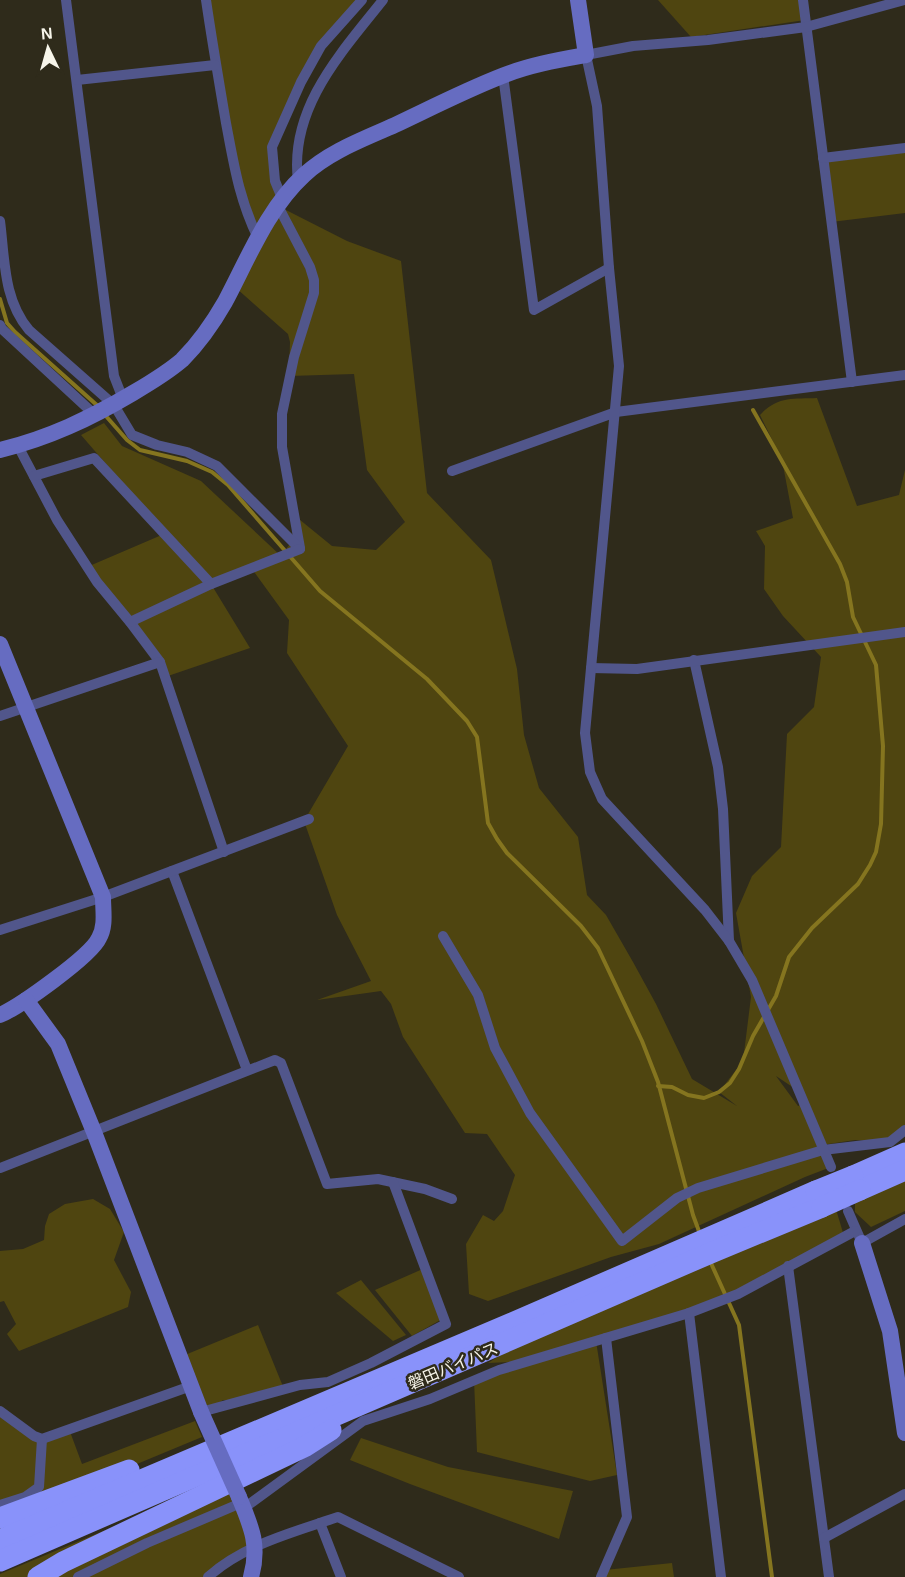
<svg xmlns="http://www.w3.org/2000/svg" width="905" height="1577" font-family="Arial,'Noto Sans JP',sans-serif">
  <rect width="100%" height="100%" fill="#2f2b1b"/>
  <g fill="#4f4510" fill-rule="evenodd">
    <path d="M207 0H361L321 46 272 147 284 209 347 241 401 261 427 493 491 560 517 669 524 735 539 788 578 837 587 895 606 915 633 962 656 1004 692 1079 737 1106 719 1092 743 1061 751 997 736 913 752 876 781 847 787 734 814 707 821 657 783 616 764 589 765 546 756 531 793 518 782 460 760 415C777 396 794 399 817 398L857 506 899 495 905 470V1129L885 1142 855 1140 822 1145 831 1167 805 1177 659 1244 611 1257 488 1301 469 1294 466 1244 483 1215 494 1221 503 1211 515 1175 487 1134 465 1133 403 1037 391 1004 381 991 317 1000 371 981 337 915 304 821 348 746 287 653 289 620 252 569 211 584 250 648 165 677 87 567 164 534 191 562 81 435 104 423 122 446 201 481 281 556 292 541 294 515 332 546 376 550 405 522 367 470 354 374 289 376 290 342 288 334 236 288 258 238 234 165ZM776 1076 800 1092 799 1106H798Z"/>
    <polygon points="658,0 800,0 805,20 691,37"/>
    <polygon points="905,148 905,213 831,222 827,158"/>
    <polygon points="905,1173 905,1211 871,1227 855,1212 855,1196"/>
    <polygon points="93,1199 110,1209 124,1232 114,1260 131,1292 128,1307 19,1351 7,1334 16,1324 4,1301 0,1302 0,1251 23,1249 44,1240 45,1226 49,1214 65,1204"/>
    <polygon points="835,1206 844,1236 738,1294 596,1341 617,1475 590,1481 477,1452 474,1380 529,1361 488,1363 557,1320"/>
    <polygon points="425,1268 444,1318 412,1336 375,1290"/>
    <polygon points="361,1280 406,1335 393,1341 336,1293"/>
    <polygon points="258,1325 284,1389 248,1400 223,1400 209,1410 180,1357"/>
    <polygon points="0,1411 34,1436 69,1429 82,1464 195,1421 202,1437 55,1498 0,1514"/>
    <polygon points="361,1438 448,1467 573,1491 559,1539 410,1484 350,1460"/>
    <polygon points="226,1487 256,1546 212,1577 44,1577"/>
    <polygon points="108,1529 37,1577 0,1577 0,1574"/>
    <polygon points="672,1563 674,1577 601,1577 605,1570"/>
  </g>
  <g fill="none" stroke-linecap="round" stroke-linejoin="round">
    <g stroke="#85751f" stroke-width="4">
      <polyline points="0,299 7,323 15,332 99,407"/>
      <polyline points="105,415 127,440 140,450 187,461 212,472 228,485 320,591 427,679 467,721 477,737 488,823 497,839 507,853 581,926 598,948 642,1041 658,1082 693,1215 700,1234"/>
      <polyline points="658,1086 672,1087 688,1095 704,1098 719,1092 730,1083 739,1069 753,1036 776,996 789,957 812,928 858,884 870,865 876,852 881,824 883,746 876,665 853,617 847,582 840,564 753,410"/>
      <polyline points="710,1261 739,1325 772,1577"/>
    </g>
    <g stroke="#51568b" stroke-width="10">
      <polyline points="66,0 114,376 123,399"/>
      <path d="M206 0C212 41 219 82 226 123 234 165 239 199 258 238"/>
      <polyline points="803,0 852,382"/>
      <polyline points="503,75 534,310 609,268"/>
      <polyline points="77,80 215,65"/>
      <polyline points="823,158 905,148"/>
      <path d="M298 181C289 108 341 53 383 0"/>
      <polyline points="282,198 275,181 272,147 301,82 321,46 362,0"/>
      <polyline points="278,206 310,267 314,280 314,293 294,357 282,414 282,447 300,548"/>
      <path d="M0 221C5 259 3 299 29 330L114 405 132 435 157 445 187 452 217 466 300 549"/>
      <polyline points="0,325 2,329 95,415"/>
      <polyline points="18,446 57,520 97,582 130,622 160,662 224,852"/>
      <polyline points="452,471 616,412 905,375"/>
      <polyline points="34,476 94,458 211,584"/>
      <polyline points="130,622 211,584 300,549"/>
      <polyline points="694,660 718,767 723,809 729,941"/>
      <polyline points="591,668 637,669 905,632"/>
      <polyline points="0,716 160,662"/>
      <polyline points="172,871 247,1070"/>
      <polyline points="0,930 103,897 309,819"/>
      <polyline points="443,936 478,995 495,1048 530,1113 622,1241 677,1198 698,1188 823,1150 890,1142 905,1130"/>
      <polyline points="831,1167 752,980 729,941 705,910 602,799 590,772 585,733 619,366 609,268 597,106 586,55 633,46 708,40 806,27 904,0"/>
      <polyline points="0,1168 275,1060 281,1063 327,1184 378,1179 425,1189 452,1199"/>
      <polyline points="848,1211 862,1243 905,1219"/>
      <polyline points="788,1266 829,1577"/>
      <polyline points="689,1313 721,1577"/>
      <polyline points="0,1411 34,1436 42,1439 191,1386"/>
      <polyline points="201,1412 300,1385 328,1382 371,1363 446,1324 393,1182"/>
      <polyline points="0,1505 25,1497 39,1487 42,1439"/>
      <polyline points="244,1508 363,1421 430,1399 499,1370 689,1313 738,1294 855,1231"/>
      <polyline points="320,1523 341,1577"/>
      <polyline points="824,1538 905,1494"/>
      <polyline points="78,1577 147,1543 241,1503"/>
      <path d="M208 1577C243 1545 294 1532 338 1517L459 1577"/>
      <polyline points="601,1577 627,1517 606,1338"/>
    </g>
    <g stroke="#666cc1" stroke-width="16">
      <path d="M0 450C49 438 89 419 133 393 150 383 167 373 182 360 199 343 213 323 225 302 248 259 267 209 304 175 330 151 364 139 395 125 431 108 466 90 502 76 529 65 558 60 586 55L578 0"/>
      <path d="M0 644 103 897C103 911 106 926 99 938 91 956 19 1007 0 1015"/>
      <polyline points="26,1000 58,1044 94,1132 201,1412"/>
      <polyline points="862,1243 890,1331 905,1433"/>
      <path d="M239 1497C251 1526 260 1545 251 1577"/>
    </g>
    <g stroke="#8992fa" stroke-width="21">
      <polyline points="853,1176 905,1153"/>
      <polyline points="860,1190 905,1170"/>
      <polyline points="0,1518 129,1470"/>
      <polyline points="0,1540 512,1323 816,1191"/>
      <polyline points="0,1561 713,1252 822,1207"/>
      <polyline points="38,1577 63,1562 306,1446 331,1430"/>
    </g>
    <polyline stroke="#666cc1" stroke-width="16" points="201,1412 239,1497"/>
    <g stroke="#8992fa" stroke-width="21">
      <polyline points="816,1191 853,1176"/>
      <polyline points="822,1207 860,1190"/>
    </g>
  </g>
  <g text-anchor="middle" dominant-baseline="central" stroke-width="5" stroke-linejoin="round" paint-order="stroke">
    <g font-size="16" fill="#f7f5ea" stroke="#2f2b1b">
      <text transform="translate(453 1366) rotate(-23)">磐田バイパス</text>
    </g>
  </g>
  <g transform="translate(48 48) rotate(355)" stroke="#2f2b1b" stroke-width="4.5" paint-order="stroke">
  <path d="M0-4.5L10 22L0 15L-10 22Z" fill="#f7f5ea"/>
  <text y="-9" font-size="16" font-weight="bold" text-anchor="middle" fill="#f7f5ea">N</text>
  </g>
</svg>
